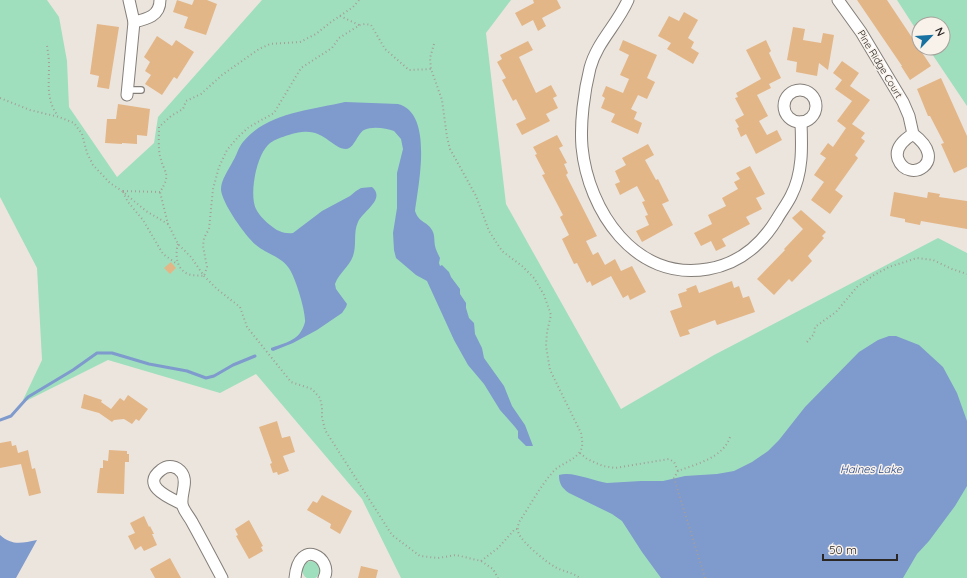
<svg xmlns="http://www.w3.org/2000/svg" width="967" height="578" font-family="Quicksand,sans-serif">
  <rect width="100%" height="100%" fill="#ece5de"/>
  <g fill="#9fdfbe">
    <polygon points="0,0 47,0 59,17 67,61 69,107 117,177 154,143 158,117 262,0 511,0 486,33 506,204 621,409 714,355 938,238 967,253 967,578 401,578 362,499 256,374 220,393 108,360 24,402 23,400 42,360 37,268 0,197"/>
    <polygon points="897,0 967,0 967,106 928,48 943,48 943,24 919,24 919,34"/>
    <circle cx="311" cy="570" r="9"/>
  </g>
  <g fill="#7f9acd">
    <path d="M345 102 398 104C434 113 418 186 415 211 419 223 427 221 432 230 435 235 434 240 435 246 436 250 438 254 440 258L439 263 440 266 442 265 449 272 451 277 460 289V294L466 303V308L469 318 474 323 475 334 482 348 484 358 504 386 512 406 525 425 533 446H526L518 438V431L515 427 500 410 484 384 468 365 454 340 427 281 416 275 396 258 394 250 393 233 397 208V173L403 149 401 139 394 131C386 128 372 126 364 130 357 134 354 149 346 149 333 149 324 129 302 132 293 133 273 139 268 145 256 157 249 195 256 209 259 215 265 221 270 225 277 231 284 234 293 233L322 211 350 196 356 191 361 188 372 187C386 199 363 211 358 222 353 232 357 245 353 256 349 267 339 273 335 284L336 289 347 304 346 307 342 313 317 330 293 343 273 351 271 350V348C279 345 295 341 300 333 302 330 304 326 305 322 306 312 295 275 288 267 280 256 266 254 256 245 246 237 221 202 221 189 221 180 229 169 233 161 237 155 238 148 243 142 266 113 311 110 345 102Z"/>
    <path d="M889 336H896L919 345 943 367 957 393 967 421V486L955 506 929 541 917 554 903 578H661L642 552 622 521 612 514 569 493C562 488 559 484 559 475 573 471 592 481 607 483L641 481H663L685 476 717 474 734 471 752 462 768 451 779 440 805 407 859 352 878 340Z"/>
    <path d="M0 535C12 546 22 543 37 540L16 578H0Z"/>
  </g>
  <g fill="none" stroke-linecap="round" stroke-linejoin="round">
    <polyline stroke="#7f9acd" stroke-width="3" points="0,420 11,416 28,397 73,370 97,353 112,353 149,364 187,371 206,378 214,376 233,365 255,356"/>
  </g>
  <g fill="#e3b687">
    <polygon points="177,0 192,5 194,0 207,0 217,4 206,35 184,28 188,17 173,12"/>
    <polygon points="533,0 557,0 561,8 542,18 546,26 538,31 533,20 522,26 515,13 534,3"/>
    <polygon points="857,0 887,0 931,66 910,80 901,66 902,66"/>
    <polygon points="684,12 698,20 688,38 694,42 691,48 699,53 693,64 667,49 671,43 658,36 669,16 679,21"/>
    <polygon points="97,24 119,27 109,89 97,87 99,76 90,74"/>
    <polygon points="793,27 805,29 803,40 821,43 823,33 834,35 828,70 819,63 817,76 796,72 797,62 787,60"/>
    <polygon points="157,36 172,46 176,40 194,52 177,79 174,77 162,95 145,84 151,75 145,71 150,62 144,57"/>
    <polygon points="623,40 657,55 647,78 655,82 647,99 638,95 631,109 637,112 634,119 642,123 638,134 611,122 615,114 601,108 605,98 602,96 606,86 623,93 629,79 620,75 629,55 619,50"/>
    <polygon points="766,40 771,51 769,53 781,78 769,84 771,88 757,95 768,116 759,121 767,135 777,130 782,140 756,154 746,134 741,137 737,128 739,127 735,120 744,115 735,98 738,97 736,93 761,79 746,50"/>
    <polygon points="528,41 533,50 519,57 536,93 551,85 557,96 553,98 558,108 546,114 550,121 522,135 516,124 526,119 516,99 513,101 502,80 506,78 497,62 502,59 500,55"/>
    <polygon points="842,61 859,73 850,86 870,100 852,124 865,133 861,138 865,141 855,155 858,158 835,190 843,196 830,214 811,200 824,182 814,175 826,158 820,154 828,143 833,147 846,128 837,121 852,101 835,89 842,80 833,73"/>
    <polygon points="941,78 967,136 967,167 954,173 941,144 944,143 930,116 928,116 917,89"/>
    <polygon points="118,104 150,109 147,136 137,135 137,144 122,143 122,144 105,143 107,119 116,119"/>
    <polygon points="557,135 563,146 559,148 567,163 564,164 568,173 566,175 597,236 586,241 593,255 598,252 605,265 615,259 621,271 632,266 646,292 630,300 628,295 623,298 611,276 592,286 590,281 587,283 577,263 574,264 562,239 569,235 560,217 563,215 542,175 545,174 535,155 537,154 533,147"/>
    <polygon points="648,144 654,155 645,160 656,180 658,179 669,201 662,204 673,225 642,242 636,231 649,225 645,216 648,215 642,202 645,201 637,186 620,195 615,184 620,182 615,171 626,165 622,158"/>
    <polygon points="750,166 765,194 756,198 762,209 746,217 750,224 722,239 726,246 716,251 711,241 701,246 694,233 712,224 708,215 726,206 722,198 738,189 734,182 740,179 736,173"/>
    <polygon points="894,192 927,198 928,192 940,194 939,197 967,201 967,229 921,221 920,225 905,222 905,219 890,216"/>
    <polygon points="801,210 826,232 822,236 824,238 808,256 812,261 792,282 789,279 774,295 757,279 785,250 784,249 803,229 792,218"/>
    <polygon points="171,262 176,268 170,274 164,268"/>
    <polygon points="732,281 734,288 739,286 743,298 749,296 755,312 717,325 715,320 688,330 690,334 680,337 670,311 682,307 678,294 687,291 686,289 696,285 699,293"/>
    <polygon points="84,394 102,400 101,402 111,409 120,398 124,401 128,395 148,409 139,421 136,419 132,424 124,419 114,420 112,422 99,413 81,408"/>
    <polygon points="277,421 282,438 290,436 295,452 283,456 289,471 278,475 277,472 273,473 270,464 272,463 259,427"/>
    <polygon points="11,441 12,446 16,445 18,453 28,450 32,469 35,468 41,493 29,496 21,464 0,468 0,443"/>
    <polygon points="109,450 127,451 127,454 129,454 129,462 125,462 124,494 97,493 100,468 103,468 103,460 108,461"/>
    <polygon points="322,495 352,511 340,534 330,528 331,524 307,510 313,501 317,503"/>
    <polygon points="144,516 149,527 150,526 154,534 152,534 157,545 144,551 141,546 135,550 128,536 135,533 130,523"/>
    <polygon points="249,520 263,546 261,547 263,551 249,559 236,536 238,535 235,529"/>
    <polygon points="170,558 181,578 155,578 150,569"/>
    <polygon points="361,566 378,570 376,578 358,578"/>
  </g>
  <g fill="none" stroke-linecap="round" stroke-linejoin="round">
    <g stroke="#847e78" stroke-width="8">
      <polyline id="service" points="127,90 141,90"/>
    </g>
    <g stroke="#847e78" stroke-width="13">
      <g id="minor">
        <path d="M628 0C617 25 597 42 590 68 584 92 580 123 582 147 588 210 635 282 708 269 738 264 761 245 777 219 781 212 787 204 791 196 803 173 802 147 801 122"/>
        <path d="M838 0 861 32 903 102 909 116 913 134C951 162 908 185 898 159 894 147 905 139 913 134"/>
        <path d="M134 22C147 19 160 16 160 0"/>
        <circle cx="800" cy="106" r="16"/>
        <polyline points="127,95 134,22 129,0"/>
        <path d="M182 504C170 498 140 486 161 470 168 464 177 466 182 473 188 482 181 493 182 503 182 509 189 516 192 522 202 540 212 559 222 578"/>
        <path d="M295 578C299 536 334 559 324 578"/>
      </g>
    </g>
    <g stroke="#a59f9a" stroke-width="2" stroke-dasharray="1 3" stroke-linecap="butt">
      <path d="M359 0 353 7 331 22 316 34 300 42 270 44 259 49 222 75 201 94 186 101 183 109 171 116 159 127C159 136 158 148 160 156 164 174 172 173 160 192L168 224 178 244 191 257 204 276 217 289 240 307 247 327 291 382 312 389 320 398 322 407V417L325 430 392 535 420 556 438 558 456 555 481 561 493 569 498 578"/>
      <polyline points="340,16 359,25"/>
      <path d="M434 44 430 58 431 69 442 100 447 137 450 149 476 196 489 231 502 251 522 266 534 278 544 295 551 315 547 332 546 346 550 370 581 433C582 440 584 447 579 453 572 462 559 464 552 473 539 488 530 506 519 522 518 526 517 530 519 534 523 543 546 562 555 567 564 572 572 572 580 578"/>
      <path d="M47 46C48 52 49 59 49 65 49 84 46 100 58 116"/>
      <polyline points="0,98 30,110 59,117 74,123 82,134 87,153 93,165 110,183 122,191 146,211 168,224"/>
      <polyline points="123,191 160,192"/>
      <polyline points="123,192 128,202 143,220 163,254 177,264"/>
      <path d="M178 244C175 254 176 269 188 274 193 276 199 275 204 276L207 267 203 246 204 238 209 229 213 189 219 167 227 150 238 137 249 127 274 113 301 68 332 48 339 38 360 25 365 24 371 25 385 49 409 70 431 69"/>
      <polyline points="807,342 814,334 815,327 836,312 857,287 874,275 889,267 917,258 933,260 952,269 967,274"/>
      <polyline points="580,453 587,459 603,466 615,468 669,459 674,462 678,471"/>
      <polyline points="481,561 498,548 515,529 517,529"/>
      <path d="M705 578 674 478 678 471C696 464 723 458 730 437"/>
    </g>
    <use href="#service" stroke="#fff" stroke-width="5.5"/>
    <use href="#minor" stroke="#fff" stroke-width="11"/>
  </g>
  <g text-anchor="middle" dominant-baseline="central" stroke-width="3" stroke-linejoin="round" paint-order="stroke">
    <g font-size="10" fill="#2a2725" stroke="#f9f2eb">
      <text transform="translate(880 64) rotate(59)">Pine Ridge Court</text>
    </g>
    <g font-size="11" font-style="italic" fill="#284786" stroke="#f9f2eb">
      <text x="871" y="469">Haines Lake</text>
    </g>
  </g>
  <g transform="translate(931 36) rotate(65)"><circle r="19" fill="#f9f2eb" stroke="#a6a19c"/>
  <path d="M0-3L7 15L0 10L-7 15Z" fill="#1872a1"/>
  <text y="-6" font-size="11" font-weight="bold" text-anchor="middle" fill="#2a2725">N</text>
  </g>
  <path d="M823 554v6h74v-6" fill="none" stroke="#2a2725" stroke-width="2"/>
  <text x="829" y="554" font-size="12" fill="#2a2725" stroke="#f9f2eb" stroke-width="3" paint-order="stroke">50 m</text>
</svg>
